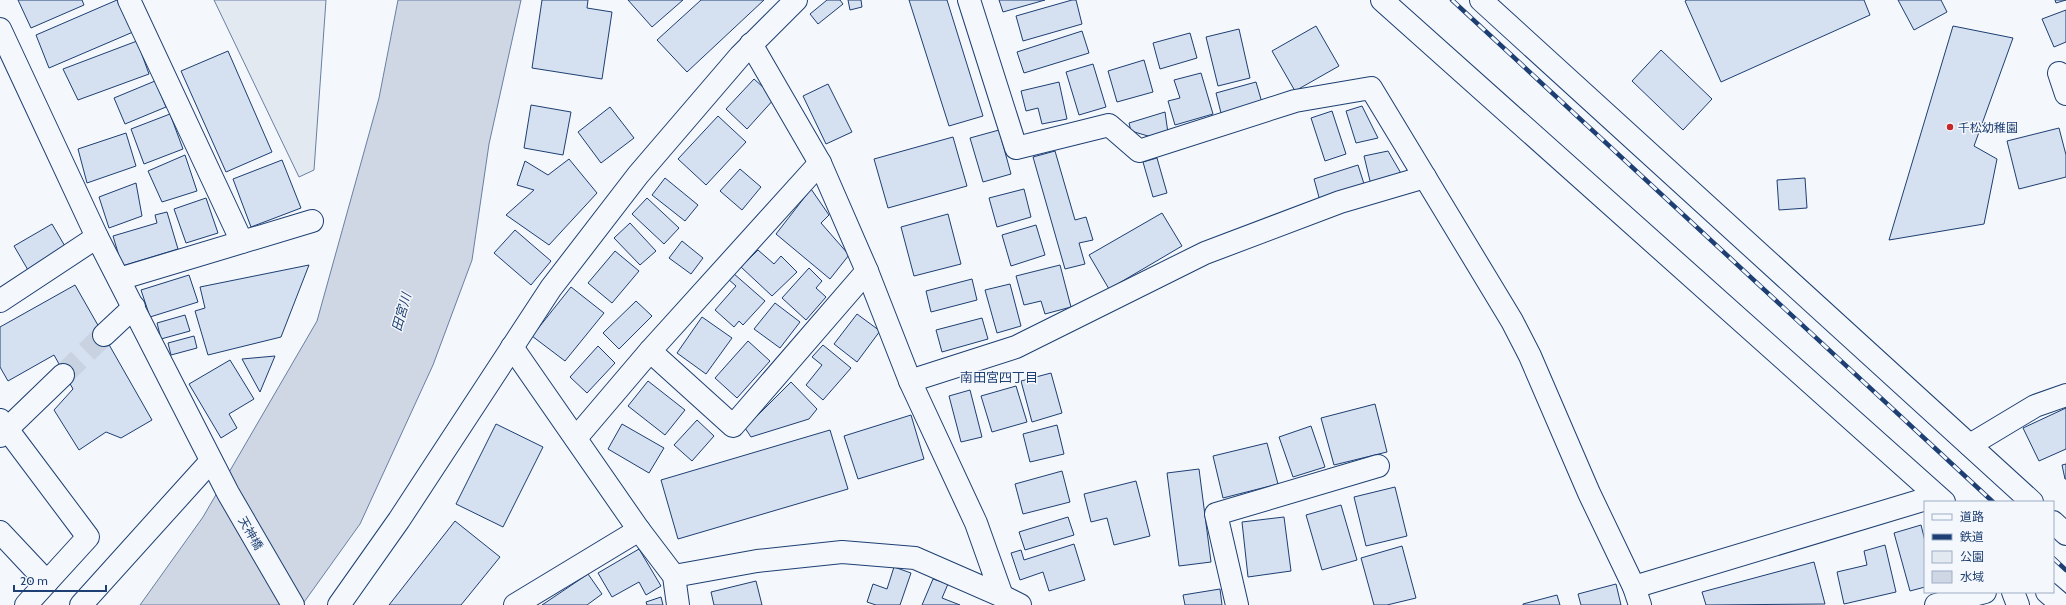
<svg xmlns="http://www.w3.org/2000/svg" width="2066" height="605" font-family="Cabin,'Noto Sans JP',sans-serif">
  <rect width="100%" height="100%" fill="#f4f7fb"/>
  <polygon fill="#e3e9f0" stroke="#687fa3" points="214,0 326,0 314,170 299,177"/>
  <polygon fill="#cfd7e4" stroke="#687fa3" points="398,0 521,0 489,144 472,260 433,365 360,524 302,605 140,605 203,517 317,321 379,98"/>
  <g fill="#d5e0f0" stroke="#1d3f73">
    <polygon points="18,0 82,0 84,5 31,28"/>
    <polygon points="117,0 119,0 133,32 49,68 36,35"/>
    <polygon points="542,0 588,0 587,8 612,12 602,79 532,68"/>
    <polygon points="628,0 683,0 652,27"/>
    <polygon points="701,0 764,0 687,72 657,40"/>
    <polygon points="827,0 840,0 843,4 818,24 810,14"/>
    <polygon points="848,0 861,0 862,7 850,10"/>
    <polygon points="909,0 947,0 983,116 949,126"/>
    <polygon points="999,0 1045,0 1003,12"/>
    <polygon points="1072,0 1076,0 1082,24 1023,41 1016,16"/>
    <polygon points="1687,0 1864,0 1870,15 1721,82 1685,1"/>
    <polygon points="1898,0 1941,0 1947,12 1914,30"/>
    <polygon points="2055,0 2066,0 2056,3"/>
    <polygon points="2066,10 2066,42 2054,47 2042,19"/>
    <polygon points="1316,26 1339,66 1295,91 1272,51"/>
    <polygon points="1953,26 2013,38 1974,146 1997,159 1984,224 1889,240"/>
    <polygon points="1239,29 1250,78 1218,86 1206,37"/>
    <polygon points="1082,31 1089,53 1024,73 1017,52"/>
    <polygon points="1190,33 1197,58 1160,69 1153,43"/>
    <polygon points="137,41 149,74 78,100 63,69"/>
    <polygon points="1661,50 1712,99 1683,130 1632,81"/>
    <polygon points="228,51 272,152 226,172 181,71"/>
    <polygon points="1144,60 1153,92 1117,102 1108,71"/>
    <polygon points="1093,64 1106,107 1079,115 1066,72"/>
    <polygon points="1201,73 1213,114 1175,125 1168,101 1180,98 1174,80"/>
    <polygon points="754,79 775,98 747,129 726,109"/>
    <polygon points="155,81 166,107 125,124 114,98"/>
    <polygon points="1059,82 1067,119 1042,124 1038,108 1026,111 1021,91"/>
    <polygon points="1256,82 1263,106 1222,117 1216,93"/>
    <polygon points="828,84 852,132 826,144 803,96"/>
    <polygon points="531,105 571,112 563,155 524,148"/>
    <polygon points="1362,106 1378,138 1356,143 1346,111"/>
    <polygon points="610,107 634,138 601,163 578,132"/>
    <polygon points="1332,111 1346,154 1325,161 1311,118"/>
    <polygon points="1165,112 1168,133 1148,136 1131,131 1129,123"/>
    <polygon points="170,114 183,149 144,164 131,129"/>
    <polygon points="718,116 746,142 706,185 678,159"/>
    <polygon points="2059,128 2066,155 2066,177 2019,189 2007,141"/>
    <polygon points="999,130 1011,174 983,182 970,138"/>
    <polygon points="126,133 136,166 87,183 78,149"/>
    <polygon points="953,137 967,186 888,208 874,159"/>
    <polygon points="1055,151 1075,220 1086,217 1093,240 1079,243 1085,264 1065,269 1033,157"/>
    <polygon points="1388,151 1402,175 1371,185 1364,156"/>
    <polygon points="185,155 197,191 162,202 148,171"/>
    <polygon points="1157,158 1167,193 1153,197 1143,162"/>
    <polygon points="569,159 597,193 549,245 506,215 534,190 517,185 525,161 548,175"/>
    <polygon points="282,160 301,208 251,227 233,179"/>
    <polygon points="1358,165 1365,187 1320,201 1314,179"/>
    <polygon points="740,169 761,187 742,210 720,191"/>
    <polygon points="665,178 698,205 685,221 652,195"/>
    <polygon points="1805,178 1807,208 1779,210 1777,180"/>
    <polygon points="136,183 142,216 109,228 99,197"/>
    <polygon points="811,189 829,215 821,223 849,255 830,279 776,234"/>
    <polygon points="1024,189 1031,217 997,227 989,198"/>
    <polygon points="206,198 218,233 186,243 174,209"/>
    <polygon points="647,198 679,228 664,244 632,214"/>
    <polygon points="167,212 178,249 122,266 113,236 157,223 155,215"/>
    <polygon points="1162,213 1182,246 1109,289 1089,255"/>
    <polygon points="948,214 961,264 914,276 901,227"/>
    <polygon points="630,223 656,251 640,265 614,238"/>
    <polygon points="52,224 66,248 28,270 14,246"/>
    <polygon points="1036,225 1045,255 1011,266 1002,235"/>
    <polygon points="515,230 551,261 531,285 494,253"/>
    <polygon points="682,241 703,258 691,274 669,258"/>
    <polygon points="758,250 774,264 781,256 797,272 772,296 741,267"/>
    <polygon points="615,251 639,271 612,303 588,283"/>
    <polygon points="309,265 281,337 208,355 195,311 205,308 200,287"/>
    <polygon points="1060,265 1071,307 1045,314 1041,301 1024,305 1016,276"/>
    <polygon points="809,268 822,281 816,288 826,297 806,320 782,298"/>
    <polygon points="733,273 765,301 743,325 739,321 734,327 715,310 736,286 728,279"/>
    <polygon points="189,275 198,302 150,317 141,290"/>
    <polygon points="972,279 977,300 931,312 926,291"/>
    <polygon points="1010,284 1021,326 997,333 985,290"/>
    <polygon points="75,285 152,420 121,438 106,432 79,450 54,410 73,389 54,355 8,381 0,367 0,327"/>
    <polygon points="571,287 604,313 565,361 532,336"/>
    <polygon points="636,301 652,316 619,349 603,333"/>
    <polygon points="775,303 800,322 780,348 754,329"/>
    <polygon points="857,314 880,331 857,362 834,344"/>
    <polygon points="185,315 190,331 161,339 157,323"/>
    <polygon points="702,317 732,338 706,374 677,353"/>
    <polygon points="982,318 988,339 942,352 936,330"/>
    <polygon points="194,336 197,348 171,355 168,343"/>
    <polygon points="748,341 770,361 737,398 715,378"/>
    <polygon points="823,345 851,368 823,400 806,385 822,365 812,357"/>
    <polygon points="598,346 615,363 587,393 570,377"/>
    <polygon points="275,356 260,392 242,359"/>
    <polygon points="230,360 254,399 229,414 237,428 221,438 189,384"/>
    <polygon points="1051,373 1062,413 1032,422 1021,381"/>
    <polygon points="648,381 685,410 665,435 628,406"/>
    <polygon points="791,382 817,409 809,419 751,437 745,428"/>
    <polygon points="1016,386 1027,422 992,432 981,396"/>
    <polygon points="970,390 982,437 961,442 949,396"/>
    <polygon points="1375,404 1387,452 1334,465 1321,418"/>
    <polygon points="2066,408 2066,449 2039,461 2023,428"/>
    <polygon points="911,415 924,459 858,479 844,436"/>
    <polygon points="697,420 714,436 692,461 674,445"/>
    <polygon points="496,424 543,447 503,527 456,504"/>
    <polygon points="622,424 664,448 649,473 608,449"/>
    <polygon points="1057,425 1064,454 1030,462 1023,434"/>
    <polygon points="1311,426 1325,467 1293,477 1279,437"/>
    <polygon points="830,430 848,489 678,539 661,480"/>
    <polygon points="1267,443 1278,484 1223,498 1213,456"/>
    <polygon points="2066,464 2066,479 2065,479 2062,465"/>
    <polygon points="1199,469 1211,562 1179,566 1167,473"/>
    <polygon points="1062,471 1070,502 1023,514 1015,484"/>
    <polygon points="1136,481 1150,536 1114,545 1107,518 1091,522 1084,494"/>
    <polygon points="1395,487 1407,536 1366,546 1354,497"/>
    <polygon points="1341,505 1357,560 1322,570 1306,515"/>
    <polygon points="1068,517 1074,535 1025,550 1019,532"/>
    <polygon points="1284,517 1291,571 1248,577 1242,522"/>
    <polygon points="455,521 500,557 461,605 389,605"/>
    <polygon points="1921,525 1925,541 1925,587 1910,591 1894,533"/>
    <polygon points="1074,544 1085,580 1049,591 1043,572 1020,580 1011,553 1021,550 1024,560"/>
    <polygon points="1885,545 1896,592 1844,604 1837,572 1867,565 1864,551"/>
    <polygon points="1402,546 1416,598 1387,605 1374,605 1361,558"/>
    <polygon points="639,549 661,586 646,595 639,582 612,597 598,573"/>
    <polygon points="1814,562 1825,604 1706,605 1702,592"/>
    <polygon points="894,567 911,573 900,605 876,605 867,602 873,584 887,589"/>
    <polygon points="588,574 602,594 587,605 542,605"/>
    <polygon points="933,579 948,584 942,598 960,605 922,605"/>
    <polygon points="756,581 762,605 714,605 711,592"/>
    <polygon points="1616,584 1621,605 1581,605 1578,594"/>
    <polygon points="1220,589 1222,605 1185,605 1183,595"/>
    <polygon points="1557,595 1560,605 1523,605 1523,604"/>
    <polygon points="661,597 663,605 647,605 646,602"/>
  </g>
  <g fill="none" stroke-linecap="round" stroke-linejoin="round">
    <polyline stroke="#c9d2e0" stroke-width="22" stroke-dasharray="22 11" stroke-linecap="butt" points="63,375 104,335"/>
    <g stroke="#1d3f73" stroke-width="24">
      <g id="minor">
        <polyline points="129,0 242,242"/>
        <polyline points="969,0 1016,148 1109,125 1139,151 1295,101 1371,88 1512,321 1530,356 1589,493 1634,587"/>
        <polyline points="1382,0 1944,502"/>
        <polyline points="1481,0 2032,502"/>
        <polyline points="0,29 97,237 228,493 293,605"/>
        <polyline points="2059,73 2066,94"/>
        <polyline points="119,279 312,221"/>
        <polyline points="0,301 97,237"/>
        <polyline points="104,335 134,307"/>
        <polyline points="512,347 639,530 674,576 678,605"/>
        <polyline points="650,351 820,163"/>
        <polyline points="910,381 1016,347 1205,253 1340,202 1425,177"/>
        <polyline points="0,420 7,429 63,375"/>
        <polyline points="0,436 7,429 88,537 26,605"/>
        <polyline points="576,438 650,351 733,426 867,271"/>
        <polyline points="1970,445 2035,406 2066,395"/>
        <polyline points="2053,522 2066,534"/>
        <polyline points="0,532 47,582"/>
        <polyline points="674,576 757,561 842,552 915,558 1002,596 976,523 910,381 867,271 820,163 751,44"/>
        <polyline points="2013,592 2018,605"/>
        <polyline points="2047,592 2062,605"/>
        <polyline points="1002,596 1020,605"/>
        <polyline points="81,605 211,461"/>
        <polyline points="339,605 399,520 551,288 638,175 740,56 796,0"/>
        <polyline points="515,605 639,530"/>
        <polyline points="1237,605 1216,514 1378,466"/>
        <polyline points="1640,605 1634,587 1936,496"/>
        <polyline points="1936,605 1985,592"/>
      </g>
    </g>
    <use href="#minor" stroke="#f4f7fb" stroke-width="22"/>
    <g stroke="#1d3f73" stroke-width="4.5">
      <g id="rail">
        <polyline points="1452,0 1993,502"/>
        <polyline points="2053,558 2066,570"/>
      </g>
    </g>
    <use href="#rail" stroke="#f4f7fb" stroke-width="3" stroke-dasharray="9" stroke-linecap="butt"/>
  </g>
  <circle fill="#c62828" stroke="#f4f7fb" stroke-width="1.5" cx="1950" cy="127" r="4"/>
  <g text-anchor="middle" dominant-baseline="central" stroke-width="3" stroke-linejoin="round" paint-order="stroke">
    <g font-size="12" fill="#1d3f73" stroke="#f4f7fb" text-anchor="start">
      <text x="1958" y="127">千松幼稚園</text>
    </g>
    <g font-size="12" fill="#1d3f73" stroke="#f4f7fb">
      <text transform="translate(251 533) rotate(60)">天神橋</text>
    </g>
    <g font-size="13" font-style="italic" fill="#1d3f73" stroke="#f4f7fb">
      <text transform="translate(401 312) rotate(-74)">田宮川</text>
    </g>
    <g font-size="13" fill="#1d3f73" stroke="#f4f7fb">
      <text x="999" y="377">南田宮四丁目</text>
    </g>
  </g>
  <rect x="1924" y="501" width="130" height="92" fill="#f4f7fb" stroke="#9eadc5"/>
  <rect x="1932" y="514" width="20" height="6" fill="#f4f7fb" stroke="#9eadc5"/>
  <text x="1960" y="521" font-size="12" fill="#1d3f73">道路</text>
  <rect x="1932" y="534" width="20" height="6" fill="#1d3f73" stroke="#9eadc5"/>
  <text x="1960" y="541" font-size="12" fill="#1d3f73">鉄道</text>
  <rect x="1932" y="551" width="20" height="12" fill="#e3e9f0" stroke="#9eadc5"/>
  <text x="1960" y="561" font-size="12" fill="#1d3f73">公園</text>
  <rect x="1932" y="571" width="20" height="12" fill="#cfd7e4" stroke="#9eadc5"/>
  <text x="1960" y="581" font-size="12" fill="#1d3f73">水域</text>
  <path d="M14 585v6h92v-6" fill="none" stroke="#1d3f73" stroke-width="2"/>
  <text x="20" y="585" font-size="12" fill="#1d3f73" stroke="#f4f7fb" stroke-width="3" paint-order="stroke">20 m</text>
</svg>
